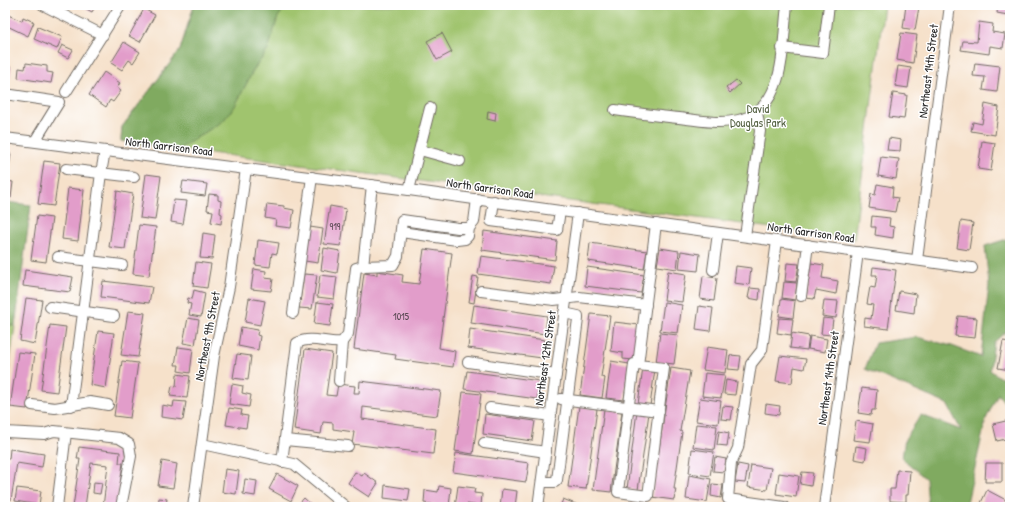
<svg xmlns="http://www.w3.org/2000/svg" width="1015" height="512" font-family="'Patrick Hand',sans-serif">
  <rect width="100%" height="100%" fill="#fff"/>
  <filter id="ink" filterUnits="userSpaceOnUse"><feTurbulence type="fractalNoise" baseFrequency=".025" numOctaves="2"/><feDisplacementMap in="SourceGraphic" scale="8" xChannelSelector="R" yChannelSelector="G"/><feConvolveMatrix kernelMatrix="1 2 1 2 8 2 1 2 1" color-interpolation-filters="sRGB"/></filter>
  <filter id="wash" filterUnits="userSpaceOnUse"><feTurbulence type="fractalNoise" baseFrequency=".012" numOctaves="4" result="noise"/><feDisplacementMap in="SourceGraphic" scale="16" xChannelSelector="R" yChannelSelector="G"/><feGaussianBlur stdDeviation="0.9" result="paint"/><feColorMatrix in="noise" values="0 0 0 0 0 0 0 0 0 0 0 0 0 0 0 0 0 1.4 0 .05"/><feComposite in="paint" operator="in"/></filter>
  <g filter="url(#wash)">
    <rect width="100%" height="100%" fill="#f6e1ca"/>
    <g fill="#a0c46e" stroke="#66784c">
      <polygon points="194,5 884,5 854,239 121,141 122,127 180,50"/>
      <polygon points="5,324 15,326 5,395"/>
    </g>
    <g fill="#80aa61" stroke="#566a46">
      <polygon points="194,5 287,5 278,17 268,50 254,69 235,106 223,121 179,149 121,141 122,127 180,50"/>
      <polygon points="5,202 31,205 15,326 5,324"/>
      <polygon points="1010,220 1010,330 1008,330 994,342 990,370 999,377 1010,381 1010,410 998,394 986,419 966,507 928,507 926,479 902,458 905,439 921,415 961,430 947,404 865,369 875,343 917,337 952,346 981,357 989,285 985,246 1007,239"/>
    </g>
    <g id="blocks">
      <g fill="#e29dca">
        <polygon points="79,5 96,5 92,12"/>
        <polygon points="906,5 919,7 915,30 903,28"/>
        <polygon points="998,5 1010,5 1010,11 1009,11 1008,15 997,13"/>
        <polygon points="144,9 155,15 140,42 129,36"/>
        <polygon points="8,15 22,21 23,17 34,22 28,36 5,25"/>
        <polygon points="979,22 993,24 992,32 1005,34 1003,48 990,46 989,54 961,50 963,41 977,42"/>
        <polygon points="38,27 62,37 57,49 34,39"/>
        <polygon points="442,33 452,52 437,60 427,41"/>
        <polygon points="901,33 917,35 913,63 897,60"/>
        <polygon points="124,42 140,52 133,63 129,60 122,70 111,63"/>
        <polygon points="62,45 73,50 68,58 58,53"/>
        <polygon points="26,63 47,66 47,72 53,73 51,83 18,78 19,68 25,69"/>
        <polygon points="975,63 1000,66 997,92 983,90 985,77 973,76"/>
        <polygon points="898,66 911,68 908,88 895,86"/>
        <polygon points="5,67 11,67 10,77 5,76"/>
        <polygon points="104,72 120,83 117,88 121,91 113,102 110,100 106,107 89,95"/>
        <polygon points="736,80 740,84 730,93 726,88"/>
        <polygon points="893,93 907,95 904,119 889,117"/>
        <polygon points="985,104 999,107 995,135 971,131 973,122 982,124"/>
        <polygon points="488,111 496,113 495,121 487,119"/>
        <polygon points="889,138 901,140 900,151 887,150"/>
        <polygon points="982,141 995,143 991,171 978,169"/>
        <polygon points="5,153 11,154 7,181 13,182 11,198 5,197"/>
        <polygon points="881,157 899,159 896,179 878,176"/>
        <polygon points="44,161 60,163 54,206 38,204"/>
        <polygon points="146,174 161,176 155,220 140,218"/>
        <polygon points="183,181 207,184 205,196 181,193"/>
        <polygon points="877,184 893,187 892,197 898,198 895,212 869,208 871,194 875,195"/>
        <polygon points="68,188 84,190 78,241 62,239"/>
        <polygon points="117,191 133,194 125,249 109,247"/>
        <polygon points="209,194 218,195 218,200 221,201 220,213 222,214 221,224 211,222 213,211 207,210"/>
        <polygon points="174,200 187,201 183,224 171,222"/>
        <polygon points="267,204 284,206 284,208 294,210 291,228 275,226 276,220 265,218"/>
        <polygon points="330,206 346,209 341,246 324,244"/>
        <polygon points="37,216 52,218 46,262 31,260"/>
        <polygon points="872,216 890,218 889,226 894,227 893,238 875,235 876,227 871,227"/>
        <polygon points="961,221 973,223 969,250 957,248"/>
        <polygon points="139,225 156,227 149,276 133,274"/>
        <polygon points="310,227 323,229 318,263 305,261"/>
        <polygon points="484,231 557,241 555,260 482,250"/>
        <polygon points="203,233 215,235 212,259 200,258"/>
        <polygon points="258,240 279,243 277,254 272,253 270,267 255,265"/>
        <polygon points="590,243 647,251 644,269 588,261"/>
        <polygon points="324,248 340,251 337,273 321,270"/>
        <polygon points="660,248 679,251 677,269 657,266"/>
        <polygon points="424,249 452,253 439,348 455,351 453,367 395,359 396,355 354,349 364,273 377,275 377,271 403,275 402,282 419,284"/>
        <polygon points="681,251 700,254 698,271 679,269"/>
        <polygon points="481,256 554,266 551,284 478,274"/>
        <polygon points="196,262 211,264 207,288 193,286"/>
        <polygon points="787,263 799,264 796,282 785,281"/>
        <polygon points="811,263 824,265 822,278 838,281 836,294 816,290 814,299 806,298"/>
        <polygon points="736,266 751,268 749,285 734,283"/>
        <polygon points="587,267 644,275 641,293 585,286"/>
        <polygon points="873,267 896,270 888,329 864,326 865,318 871,319 873,305 867,304 870,287 875,288 877,275 872,275"/>
        <polygon points="254,269 266,271 265,278 273,279 271,291 251,289"/>
        <polygon points="25,270 73,277 70,292 23,286"/>
        <polygon points="668,271 686,274 682,302 664,300"/>
        <polygon points="304,274 317,275 312,309 299,308"/>
        <polygon points="320,275 337,277 334,299 317,297"/>
        <polygon points="473,276 478,277 474,303 469,302"/>
        <polygon points="703,276 717,278 714,301 700,299"/>
        <polygon points="103,281 152,287 149,303 101,297"/>
        <polygon points="784,282 797,283 795,300 782,298"/>
        <polygon points="750,288 760,289 759,300 748,298"/>
        <polygon points="194,290 205,293 201,317 189,315 191,304 187,303 188,298 192,299"/>
        <polygon points="899,291 916,294 914,313 896,310"/>
        <polygon points="26,298 42,300 35,344 20,341"/>
        <polygon points="249,298 265,301 260,325 245,322"/>
        <polygon points="781,299 795,301 793,318 779,316"/>
        <polygon points="824,300 838,301 836,318 822,316"/>
        <polygon points="317,302 333,304 330,326 314,324"/>
        <polygon points="664,302 682,305 678,333 660,331"/>
        <polygon points="474,305 547,316 545,334 471,323"/>
        <polygon points="699,306 713,308 710,331 696,329"/>
        <polygon points="128,311 145,313 138,357 121,355"/>
        <polygon points="591,314 610,316 601,377 605,378 602,398 580,395"/>
        <polygon points="958,316 977,318 975,338 955,336"/>
        <polygon points="188,318 199,320 195,345 183,343"/>
        <polygon points="779,318 793,319 791,335 777,333"/>
        <polygon points="823,318 833,319 831,335 821,334"/>
        <polygon points="614,322 640,325 637,355 634,354 633,360 623,359 623,353 611,351"/>
        <polygon points="50,325 66,327 57,392 41,390"/>
        <polygon points="241,327 258,330 257,335 260,336 258,350 238,346"/>
        <polygon points="470,329 545,340 542,358 468,348"/>
        <polygon points="98,331 114,333 106,388 90,385"/>
        <polygon points="660,333 678,335 674,364 656,362"/>
        <polygon points="792,333 809,336 807,350 790,348"/>
        <polygon points="810,336 827,339 825,352 808,349"/>
        <polygon points="1003,341 1010,342 1010,370 998,368"/>
        <polygon points="178,347 193,349 190,373 178,371 179,365 175,365"/>
        <polygon points="707,347 728,350 725,373 703,370"/>
        <polygon points="305,349 332,353 326,395 336,396 338,384 355,386 354,393 359,393 360,381 441,391 437,416 363,407 362,419 436,429 433,454 352,444 354,432 333,429 333,423 323,422 321,434 294,430"/>
        <polygon points="18,352 35,354 27,409 10,407"/>
        <polygon points="237,354 251,356 248,380 233,378"/>
        <polygon points="730,355 741,356 739,370 728,369"/>
        <polygon points="780,356 806,359 804,369 794,367 792,383 776,381"/>
        <polygon points="122,361 138,363 130,418 114,416"/>
        <polygon points="611,361 629,364 624,400 606,398"/>
        <polygon points="643,368 655,369 650,406 638,404"/>
        <polygon points="671,368 690,371 680,431 682,432 674,489 676,489 674,500 652,497"/>
        <polygon points="467,371 540,381 537,399 464,389"/>
        <polygon points="705,373 725,375 721,398 702,396"/>
        <polygon points="177,374 190,376 187,398 170,396 172,386 176,387"/>
        <polygon points="726,380 737,382 735,395 724,394"/>
        <polygon points="232,384 243,386 242,393 251,395 249,407 229,404"/>
        <polygon points="862,388 877,390 875,410 872,410 871,415 858,413"/>
        <polygon points="463,392 481,394 473,454 455,451"/>
        <polygon points="700,398 721,401 718,424 696,421"/>
        <polygon points="174,401 186,402 183,420 161,417 162,405 173,407"/>
        <polygon points="766,404 780,406 779,415 765,413"/>
        <polygon points="579,406 597,409 586,489 568,487"/>
        <polygon points="723,406 733,407 731,420 721,419"/>
        <polygon points="229,408 242,410 241,415 248,416 246,428 226,425"/>
        <polygon points="604,409 622,412 611,492 593,490"/>
        <polygon points="637,411 649,413 638,490 627,489"/>
        <polygon points="485,414 535,421 532,441 483,434"/>
        <polygon points="1010,420 1010,438 997,441 993,424"/>
        <polygon points="856,421 873,424 870,442 853,440"/>
        <polygon points="696,424 717,426 714,450 693,447"/>
        <polygon points="719,431 729,433 727,446 717,445"/>
        <polygon points="856,446 867,448 865,461 854,459"/>
        <polygon points="79,447 120,452 119,463 123,463 117,507 103,507 108,465 91,463 85,507 73,507 80,459 77,459"/>
        <polygon points="10,449 44,454 42,467 17,463 11,500 5,500 5,459 9,459"/>
        <polygon points="692,449 714,452 710,476 689,473"/>
        <polygon points="456,453 529,463 526,482 453,472"/>
        <polygon points="715,457 726,459 724,472 713,471"/>
        <polygon points="162,461 177,464 173,488 158,486"/>
        <polygon points="986,463 1002,463 1002,482 985,482"/>
        <polygon points="738,464 748,466 745,483 735,482"/>
        <polygon points="751,465 771,468 767,490 748,487"/>
        <polygon points="225,469 239,471 236,494 222,492"/>
        <polygon points="897,470 910,471 908,495 906,495 906,502 890,501 890,489 895,489"/>
        <polygon points="355,472 362,476 364,473 378,483 369,497 348,483"/>
        <polygon points="802,472 813,473 811,486 800,484"/>
        <polygon points="779,473 799,476 796,497 776,494"/>
        <polygon points="277,474 298,486 291,501 269,489"/>
        <polygon points="689,475 711,479 707,502 686,499"/>
        <polygon points="245,479 257,481 255,496 243,494"/>
        <polygon points="94,482 102,483 100,494 93,493"/>
        <polygon points="712,484 723,485 721,498 711,496"/>
        <polygon points="385,485 410,489 408,501 384,498"/>
        <polygon points="439,486 451,488 449,507 424,503 425,490 438,492"/>
        <polygon points="458,486 475,488 474,493 482,494 481,506 467,504 467,507 455,507"/>
        <polygon points="17,488 41,491 39,505 15,501"/>
        <polygon points="502,489 517,491 515,507 500,507"/>
        <polygon points="987,490 1006,500 1002,507 979,507"/>
        <polygon points="159,498 167,499 166,505 172,507 158,507"/>
        <polygon points="304,498 314,507 296,507"/>
        <polygon points="563,499 583,507 560,507"/>
      </g>
    </g>
  </g>
  <g filter="url(#ink)">
    <use href="#blocks" fill-opacity="0" stroke="#726b63" stroke-width="1"/>
    <g fill="none" stroke-linecap="round" stroke-linejoin="round">
      <g stroke="#726b63" stroke-width="12">
        <g id="minor">
          <polyline points="43,5 103,35"/>
          <polyline points="782,48 823,53 829,5"/>
          <polyline points="66,92 121,5"/>
          <polyline points="5,94 59,102 35,141"/>
          <path d="M615 110C636 113 657 116 679 118 717 123 758 131 775 86 784 65 784 29 787 5"/>
          <polyline points="5,138 409,190 972,268"/>
          <polyline points="420,150 460,161"/>
          <polyline points="66,169 134,177"/>
          <polyline points="409,190 430,108"/>
          <polyline points="494,201 491,221 557,230 560,211"/>
          <polyline points="401,232 457,240 465,239 468,236 469,228 474,222 477,199"/>
          <polyline points="745,236 760,131 757,112"/>
          <polyline points="777,241 762,350 751,364 738,448 731,463 728,499 784,507"/>
          <polyline points="58,257 122,265"/>
          <polyline points="917,260 950,5"/>
          <polyline points="363,266 393,265 398,256 402,220 458,228 469,228"/>
          <polyline points="713,270 718,233"/>
          <polyline points="481,291 554,300 579,297 646,305"/>
          <polyline points="801,296 808,245"/>
          <polyline points="50,307 114,316"/>
          <polyline points="293,313 312,177"/>
          <polyline points="468,362 556,375"/>
          <polyline points="638,365 634,364 618,492 648,496 664,368 638,365 656,224"/>
          <polyline points="339,381 342,342"/>
          <polyline points="561,399 659,411"/>
          <polyline points="32,405 55,408 90,402 108,405"/>
          <polyline points="71,406 101,173 105,151"/>
          <polyline points="490,408 551,416"/>
          <polyline points="5,432 44,434 54,431 119,438 129,444 131,456 121,507"/>
          <polyline points="285,440 348,446"/>
          <polyline points="484,443 546,452"/>
          <polyline points="202,444 294,464 346,507"/>
          <path d="M282 462 297 343C311 335 327 344 342 342L348 334 356 268 363 266 372 185"/>
          <polyline points="542,482 555,482 557,480 578,319 578,316 564,313"/>
          <polyline points="57,507 66,433"/>
          <polyline points="193,507 214,356 229,287 246,169"/>
          <polyline points="538,507 578,213"/>
          <polyline points="824,507 858,252"/>
        </g>
      </g>
      <use href="#minor" stroke="#fff" stroke-width="10"/>
    </g>
  </g>
  <g text-anchor="middle" dominant-baseline="central" stroke-width="3" stroke-linejoin="round" paint-order="stroke">
    <g font-size="10" fill="#594853">
      <text x="335" y="226">919</text>
      <text x="401" y="316">1015</text>
    </g>
    <g font-size="12" fill="#2b2b2b" stroke="#fff">
      <text transform="translate(928 71) rotate(-83)">Northeast 14th Street</text>
      <text transform="translate(169 146) rotate(7)">North Garrison Road</text>
      <text transform="translate(490 188) rotate(8)">North Garrison Road</text>
      <text transform="translate(811 232) rotate(8)">North Garrison Road</text>
      <text transform="translate(207 336) rotate(-79)">Northeast 9th Street</text>
      <text transform="translate(545 358) rotate(-82)">Northeast 12th Street</text>
      <text transform="translate(828 378) rotate(-82)">Northeast 14th Street</text>
    </g>
    <g font-size="12" fill="#546142" stroke="#fff">
      <text x="758" y="108">David<tspan x="758" dy="14">Douglas Park</tspan></text>
    </g>
  </g>
  <rect width="1015" height="512" fill="none" stroke="#fff" stroke-width="20"/>
</svg>
